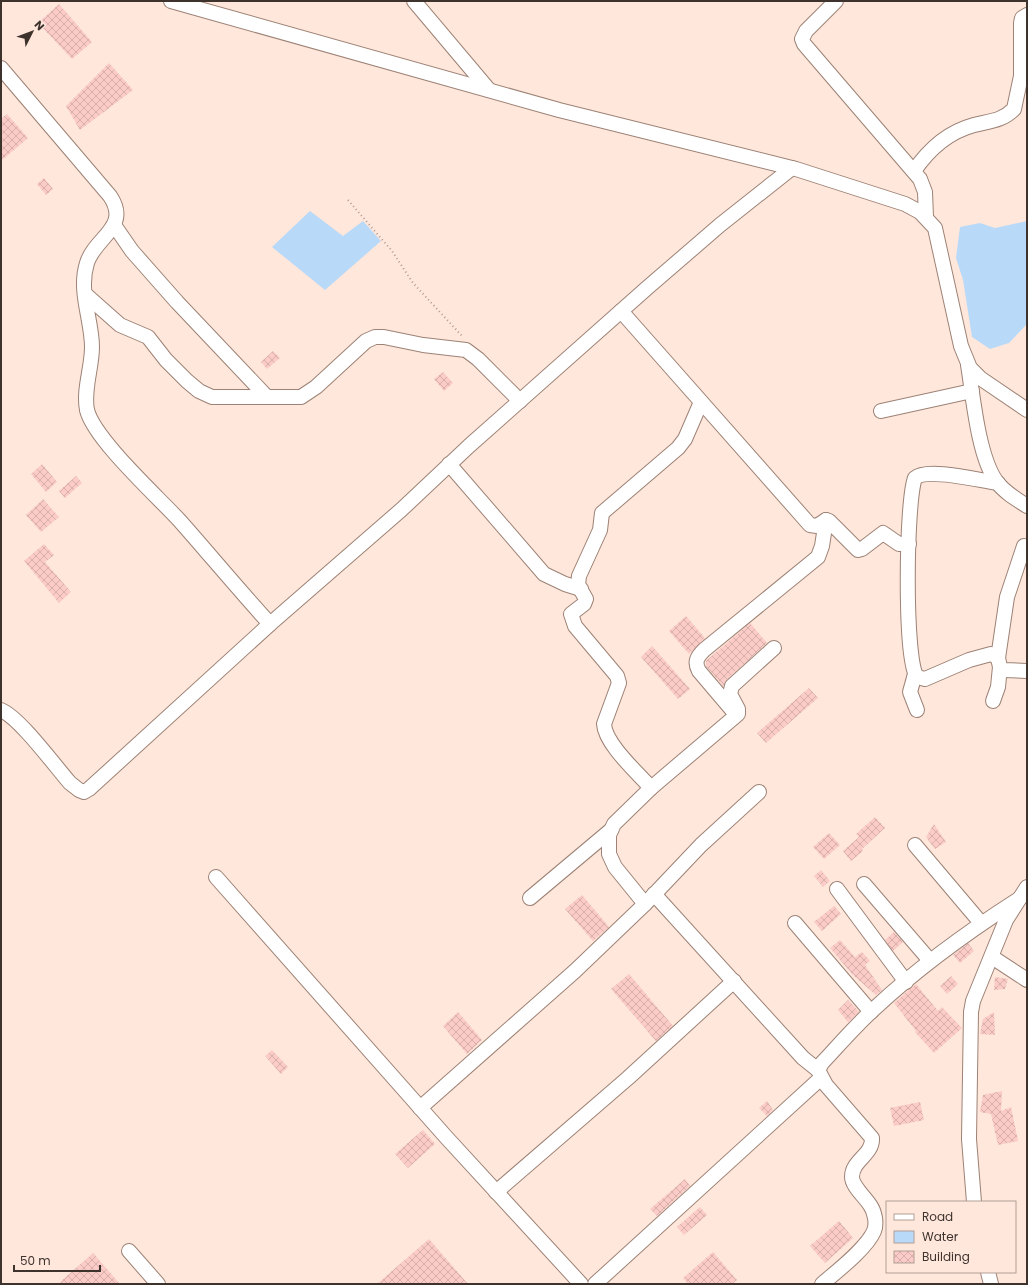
<svg xmlns="http://www.w3.org/2000/svg" width="1028" height="1285" font-family="Poppins,sans-serif">
  <defs>
    <pattern id="building-cross-hatch" width="8" height="8" patternUnits="userSpaceOnUse"><rect width="8" height="8" fill="#fbcbc7"/><path d="M0 0l8 8M0 8l8-8" fill="none" stroke="#d8afab"/></pattern>
  </defs>
  <rect width="100%" height="100%" fill="#ffe7dc"/>
  <g fill="#b9d9f8">
    <polygon points="310,211 343,236 363,221 381,241 325,290 272,247"/>
    <polygon points="1027,221 1027,324 1009,343 990,349 972,337 963,280 956,258 960,227 980,223 995,228"/>
  </g>
  <g fill="url(#building-cross-hatch)">
    <polygon points="59,4 92,42 72,59 38,23"/>
    <polygon points="109,63 133,90 80,130 66,106"/>
    <polygon points="7,114 28,138 1,161 1,119"/>
    <polygon points="44,178 53,189 46,195 37,184"/>
    <polygon points="273,351 280,358 267,369 261,362"/>
    <polygon points="443,372 453,383 444,391 434,379"/>
    <polygon points="42,464 57,482 46,492 31,474"/>
    <polygon points="76,476 82,483 65,498 59,491"/>
    <polygon points="43,499 59,517 41,532 26,515"/>
    <polygon points="44,544 54,555 45,562 71,592 59,603 24,561"/>
    <polygon points="686,616 705,638 689,654 669,631"/>
    <polygon points="750,623 767,643 726,680 723,686 706,666 706,661"/>
    <polygon points="652,646 690,689 678,699 641,657"/>
    <polygon points="809,688 818,698 766,743 757,733"/>
    <polygon points="875,817 885,828 862,849 863,851 851,861 843,851 859,837 856,834"/>
    <polygon points="934,824 946,842 935,849 926,837"/>
    <polygon points="829,833 840,845 824,859 813,847"/>
    <polygon points="821,870 830,881 823,887 814,876"/>
    <polygon points="582,895 609,927 593,941 565,909"/>
    <polygon points="834,906 841,914 822,931 814,922"/>
    <polygon points="894,932 903,942 893,951 885,940"/>
    <polygon points="840,940 855,957 862,952 870,961 865,965 882,990 876,995 853,975 830,948"/>
    <polygon points="968,943 974,951 960,963 953,955"/>
    <polygon points="629,974 673,1026 656,1041 611,989"/>
    <polygon points="951,976 958,984 947,994 940,986"/>
    <polygon points="995,977 1008,979 1005,989 994,990"/>
    <polygon points="916,984 938,1011 942,1007 962,1028 934,1053 915,1032 916,1031 894,1003"/>
    <polygon points="848,1000 859,1012 848,1022 838,1010"/>
    <polygon points="458,1012 482,1040 467,1054 443,1026"/>
    <polygon points="994,1012 995,1035 980,1034 983,1019"/>
    <polygon points="272,1050 288,1067 281,1074 265,1056"/>
    <polygon points="1002,1091 1001,1111 1011,1107 1018,1141 998,1145 991,1114 980,1112 983,1095"/>
    <polygon points="767,1101 773,1110 767,1116 759,1108"/>
    <polygon points="920,1102 924,1120 894,1126 890,1108"/>
    <polygon points="423,1130 435,1144 408,1168 395,1154"/>
    <polygon points="685,1179 690,1186 657,1216 650,1209"/>
    <polygon points="700,1207 707,1215 684,1235 677,1227"/>
    <polygon points="839,1221 853,1238 825,1263 810,1246"/>
    <polygon points="429,1239 468,1284 377,1284"/>
    <polygon points="713,1252 737,1280 732,1284 688,1284 683,1278"/>
    <polygon points="93,1253 120,1284 58,1284"/>
  </g>
  <g fill="none" stroke-linecap="round" stroke-linejoin="round">
    <g stroke="#9d8275" stroke-width="16">
      <g id="minor">
        <polyline points="171,1 559,110 796,169 905,204 920,212 935,228 961,346 970,368 980,378 1027,410"/>
        <polyline points="414,1 489,90"/>
        <polyline points="836,1 806,31 802,39 804,44 920,179 925,192 926,217"/>
        <path d="M1 68 110 196C131 227 95 237 87 263 78 291 92 320 92 347 92 368 83 390 87 410 94 439 158 497 180 521 210 555 239 590 270 624"/>
        <path d="M914 171C929 149 948 132 974 125 990 121 1002 121 1014 109L1021 76V23L1022 18 1027 15"/>
        <polyline points="114,225 132,251 177,302 267,397"/>
        <polyline points="85,294 120,325 148,337 166,360 187,381 199,391 212,397 301,397 316,387 366,341 375,337 384,337 423,345 466,350 478,359 520,401"/>
        <polyline points="621,311 810,525 817,526 826,520 829,521 858,550 862,549 883,533 899,544 909,544"/>
        <path d="M968 365C973 396 978 455 996 481 1004 492 1016 499 1027 506"/>
        <polyline points="881,411 972,391"/>
        <polyline points="449,464 544,574 565,584 581,589"/>
        <path d="M998 483C981 481 928 467 915 478 906 501 904 659 917 677L925 679 969 660 991 654 998 658 1000 667 1004 670 1027 671"/>
        <polyline points="998,658 1007,597 1024,546"/>
        <polyline points="915,674 910,692 917,710"/>
        <polyline points="993,701 998,687 1000,667"/>
        <path d="M1 710C20 718 55 766 70 783L79 790 84 792 89 789 270 624 401 510 469 446 647 288 720 225 792 168"/>
        <path d="M733 711 699 671C694 662 697 657 704 650L818 557 822 546 826 520"/>
        <path d="M651 788C638 773 605 744 604 724L619 683 617 676 575 626 571 614 584 604 586 599 578 585 579 576 600 530 602 513 678 448 685 439 701 402"/>
        <polyline points="915,845 981,923"/>
        <polyline points="216,877 446,1137 581,1284"/>
        <polyline points="864,884 926,956"/>
        <polyline points="837,889 906,982"/>
        <polyline points="654,894 803,1058 818,1070"/>
        <polyline points="530,898 611,830"/>
        <polyline points="645,904 615,867 609,854 609,835 614,824 651,788 738,714 738,709 730,694 732,686 774,648"/>
        <polyline points="795,923 871,1012"/>
        <polyline points="992,957 1027,980"/>
        <polyline points="420,1108 575,971 645,904 701,845 759,792"/>
        <polyline points="496,1192 628,1078 734,981"/>
        <polyline points="974,1202 969,1139 971,1012 973,1001 1006,920 1027,887"/>
        <polyline points="129,1251 158,1284"/>
        <polyline points="988,1272 991,1284"/>
        <polyline points="595,1284 821,1078"/>
        <path d="M822 1284C836 1272 867 1248 874 1231 877 1224 875 1212 870 1205 865 1197 852 1186 852 1177 852 1160 873 1155 872 1138L826 1085 818 1070 822 1063C839 1045 856 1025 875 1008 919 967 969 931 1019 899"/>
      </g>
    </g>
    <polyline stroke="#af9c94" stroke-width="2" stroke-dasharray="1 3" stroke-linecap="butt" points="348,200 392,251 413,283 462,336"/>
    <use href="#minor" stroke="#fff" stroke-width="14"/>
  </g>
  <rect width="1028" height="1285" fill="none" stroke="#3e322d" stroke-width="4"/>
  <rect x="886" y="1201" width="130" height="72" fill="#ffe7dc" stroke="#b29f96"/>
  <rect x="894" y="1214" width="20" height="6" fill="#ffffff" stroke="#b29f96"/>
  <text x="922" y="1221" font-size="12" fill="#3e322d">Road</text>
  <rect x="894" y="1231" width="20" height="12" fill="#b9d9f8" stroke="#b29f96"/>
  <text x="922" y="1241" font-size="12" fill="#3e322d">Water</text>
  <rect x="894" y="1251" width="20" height="12" fill="url(#building-cross-hatch)" stroke="#b29f96"/>
  <text x="922" y="1261" font-size="12" fill="#3e322d">Building</text>
  <g transform="translate(32 32) rotate(48)" stroke="#ffe7dc" stroke-width="3" paint-order="stroke">
  <path d="M0-3L7 15L0 10L-7 15Z" fill="#3e322d"/>
  <text y="-6" font-size="11" font-weight="bold" text-anchor="middle" fill="#3e322d">N</text>
  </g>
  <path d="M14 1265v6h86v-6" fill="none" stroke="#3e322d" stroke-width="2"/>
  <text x="20" y="1265" font-size="12" fill="#3e322d" stroke="#ffe7dc" stroke-width="3" paint-order="stroke">50 m</text>
</svg>
